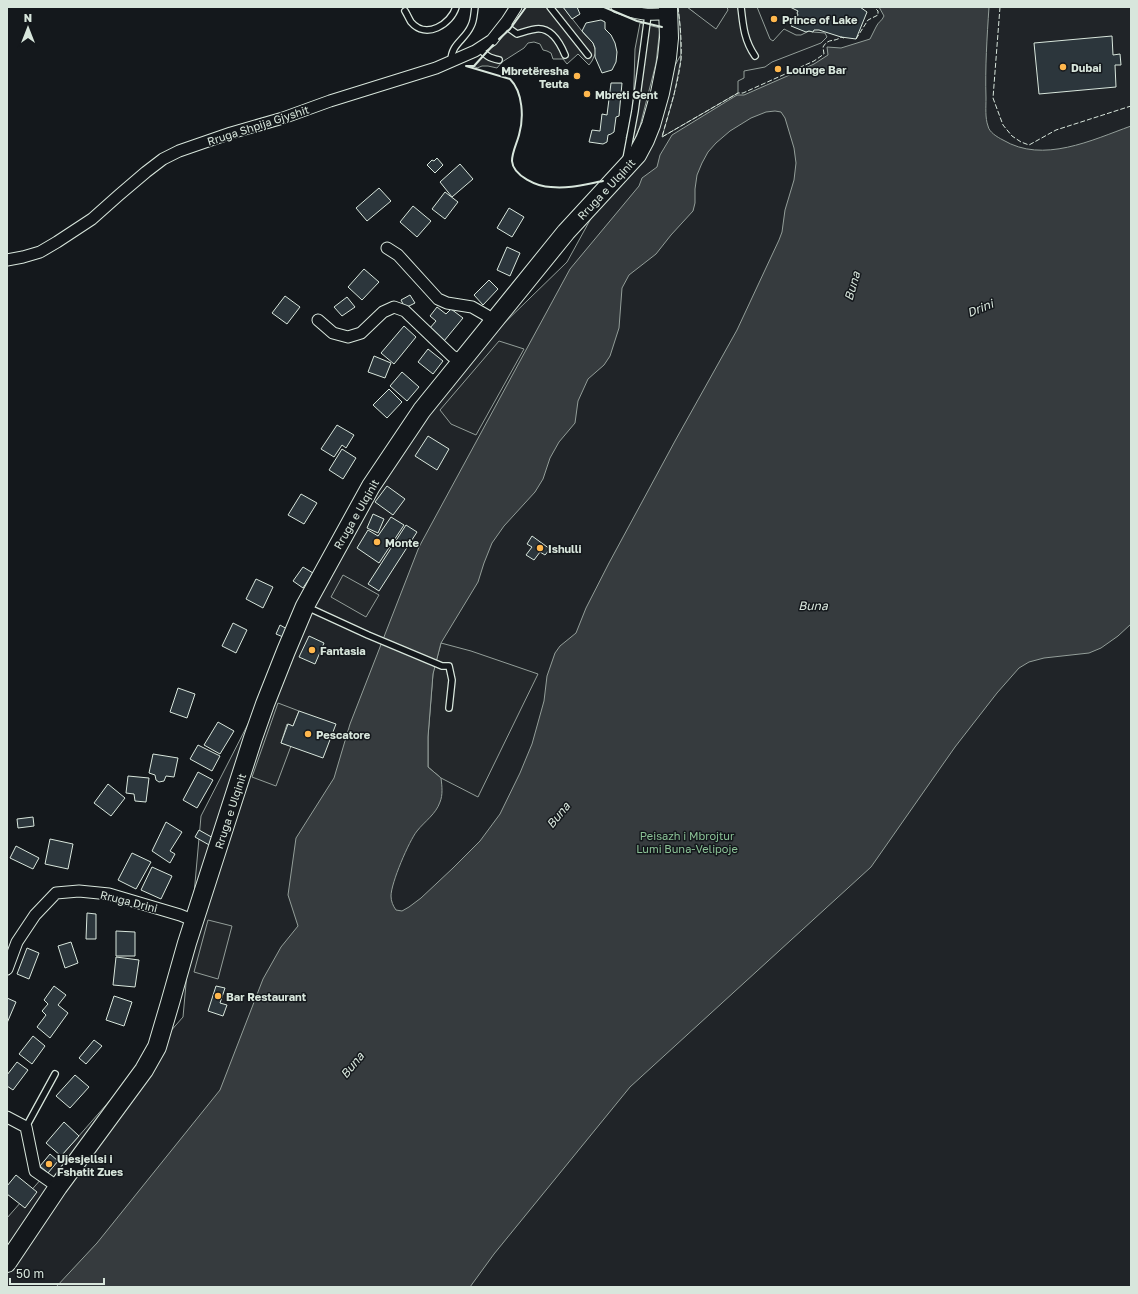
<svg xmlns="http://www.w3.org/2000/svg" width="1138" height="1294" font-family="'Golos Text',sans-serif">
  <rect width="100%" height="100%" fill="#14181c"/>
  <polygon fill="#202428" stroke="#939e99" points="687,7 1131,7 1131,1287 7,1287 7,1218 183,1017 201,816 342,540 455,371 567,262 695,29 696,14"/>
  <g fill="#24282b" stroke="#939e99">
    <polygon points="526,7 563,7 585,35 593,43 596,52 592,61 589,65 578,54 567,64 563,59 553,59 551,53 547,51 543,50 540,44 534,42 528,43 524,48 502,62 497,68 488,66 482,66 477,68 474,66 510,29"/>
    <polygon points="678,7 687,7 716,29 728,10 727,7 757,7 770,39 773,41 784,29 796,35 801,35 809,31 813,32 825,33 827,37 821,43 772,62 765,67 744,71 744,78 738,81 738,93 662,137 674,95 681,59 680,25"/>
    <polygon points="640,23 660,28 656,63 653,75 640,126 634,141 626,138 633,116 635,49"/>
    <polygon points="499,341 524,349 476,435 451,424 440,410"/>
    <polygon points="343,575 379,595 366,617 331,597"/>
    <polygon points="441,643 471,651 538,674 478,797 441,778 428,767 428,737 433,673"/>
    <polygon points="278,703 299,711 293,726 287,724 281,743 291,746 276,786 252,777"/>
    <polygon points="208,920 232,926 218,979 194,972"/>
  </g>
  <path fill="#363b3e" stroke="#939e99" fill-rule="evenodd" d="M879 7H989C987 37 985 68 986 98 986 107 985 118 988 126 989 132 997 137 1003 140 1043 164 1092 140 1131 126V624L1118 636 1101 648 1089 653 1044 658 1029 662 1019 668 997 693 955 747 871 867 630 1087 494 1254 470 1287H56L97 1243 220 1090 263 979 281 947 298 926 288 895 296 838 334 778 350 724 419 547 570 269 639 186 642 178 657 167 660 155 672 135 737 95H744L801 70 814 64 828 55 827 47 841 48 870 39C872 35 874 31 876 27 878 22 882 21 884 16ZM775 111 781 112 785 118 794 148 796 163 794 180 785 210 782 232 779 240 737 330 675 441 609 563 586 608 576 633 560 646 555 653 547 676 544 701 532 744 520 773 500 814 480 841 453 868 421 898 409 907 402 911 396 910C393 906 391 901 391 896 391 883 409 841 417 831 425 821 436 814 440 802 443 795 442 786 441 778L428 767V737L433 674 441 643 478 582 484 563 492 543 504 526 535 492 543 479 550 458 559 442 575 423 578 401 588 379 604 365 610 356 619 328 622 288 629 275 656 254 671 235 693 211 695 203V189L697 175 702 163 708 152 716 143 730 131 751 118 766 112Z"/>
  <g fill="#2c363c" stroke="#d8e6dc">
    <polygon points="563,7 577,7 580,14 572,19"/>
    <polygon points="790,7 860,7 867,12 856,39 841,37 819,30 814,30 813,32 809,31 806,32 791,26 798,15 797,13 798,11"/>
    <polygon points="601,20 605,22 605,29 611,35 615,43 617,52 616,62 612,70 602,73 595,57 595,48 593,43 582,31 586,23"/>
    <polygon points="1112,36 1113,55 1120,54 1121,65 1115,65 1116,87 1039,94 1034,43"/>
    <polygon points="611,83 622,83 619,116 616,117 614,132 611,134 608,135 607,142 603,144 589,142 592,130 600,131 602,114 607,115"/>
    <polygon points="437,158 443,165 435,173 427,165 432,160 434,161"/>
    <polygon points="460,164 473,179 452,197 440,182"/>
    <polygon points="379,188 391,201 367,221 356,208"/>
    <polygon points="445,192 458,202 445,219 432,209"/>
    <polygon points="413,206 431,221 417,237 400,222"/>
    <polygon points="509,208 524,217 512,237 497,228"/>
    <polygon points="507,247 520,253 510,276 497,270"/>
    <polygon points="364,269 379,282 362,300 348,287"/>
    <polygon points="489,280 498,289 483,305 474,295"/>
    <polygon points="410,295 415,303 405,308 401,300"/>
    <polygon points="285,296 300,307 287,324 272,313"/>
    <polygon points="347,297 355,307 342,316 334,307"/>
    <polygon points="437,307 446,314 451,309 463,318 444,341 429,329 436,321 430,316"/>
    <polygon points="404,326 416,337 394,364 381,353"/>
    <polygon points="428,349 443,361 433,374 418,362"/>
    <polygon points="374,356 391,363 385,378 368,372"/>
    <polygon points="402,372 419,387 407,401 390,386"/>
    <polygon points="389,389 402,402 387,418 373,405"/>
    <polygon points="337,425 354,435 346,448 342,445 334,457 321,449"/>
    <polygon points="428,436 449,449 437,470 415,456"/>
    <polygon points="342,449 356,458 343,479 329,470"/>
    <polygon points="387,486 405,499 393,515 375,502"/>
    <polygon points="301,494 317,503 304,524 288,515"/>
    <polygon points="373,514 384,519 378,533 367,528"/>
    <polygon points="391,517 404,525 379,563 357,548 368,530 378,536"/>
    <polygon points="406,525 417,532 379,591 368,584"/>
    <polygon points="532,536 550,549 545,555 540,552 534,560 526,555 532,547 527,544"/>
    <polygon points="303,567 313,573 303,588 293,581"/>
    <polygon points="256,579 273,587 263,608 246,599"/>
    <polygon points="233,623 247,630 236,653 222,646"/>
    <polygon points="280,625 287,629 283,637 276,634"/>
    <polygon points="309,636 324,643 315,664 299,657"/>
    <polygon points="178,688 195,694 187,718 170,712"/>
    <polygon points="299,711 336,724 323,758 281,743 288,724 293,726"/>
    <polygon points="218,722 234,731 220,754 204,745"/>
    <polygon points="198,745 220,756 212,771 190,759"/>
    <polygon points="153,754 178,758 174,777 166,776 164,781 159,782 156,780 155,775 149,773"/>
    <polygon points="198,772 213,780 197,808 183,800"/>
    <polygon points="128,776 149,778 146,802 135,801 134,794 126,793"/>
    <polygon points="108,784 125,798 111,816 94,803"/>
    <polygon points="33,817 34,826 18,828 17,819"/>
    <polygon points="166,822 182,832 170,851 175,854 170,863 152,851"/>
    <polygon points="199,830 215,839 211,846 195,837"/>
    <polygon points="50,839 73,844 68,869 45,864"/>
    <polygon points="16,846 39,858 33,869 10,858"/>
    <polygon points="132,853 151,862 136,889 118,880"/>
    <polygon points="152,867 172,876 161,899 141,890"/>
    <polygon points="87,913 96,914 96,939 86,939"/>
    <polygon points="116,931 135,932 135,956 116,956"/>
    <polygon points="71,942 78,963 65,968 58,946"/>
    <polygon points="27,948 39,953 29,979 17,974"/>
    <polygon points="116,957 139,960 135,987 113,985"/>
    <polygon points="54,986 66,995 58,1005 68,1013 50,1038 37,1027 46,1015 42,1011 48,1004 44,1000"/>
    <polygon points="216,986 225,988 220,1003 227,1005 223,1016 208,1011"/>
    <polygon points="114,996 132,1002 124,1026 106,1020"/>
    <polygon points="7,998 16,1002 7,1023"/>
    <polygon points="33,1036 45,1046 32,1064 19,1054"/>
    <polygon points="94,1040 102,1046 86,1064 79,1058"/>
    <polygon points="17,1062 28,1070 13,1090 7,1086 7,1075"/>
    <polygon points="75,1075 89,1087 70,1108 56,1096"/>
    <polygon points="64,1122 79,1136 61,1156 46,1143"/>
    <polygon points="50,1154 58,1161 48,1173 40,1166"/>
    <polygon points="16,1175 37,1192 25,1208 7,1194 7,1186"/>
  </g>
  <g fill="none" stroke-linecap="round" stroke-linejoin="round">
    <g stroke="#d8e6dc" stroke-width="8">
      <g id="lane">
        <polyline points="550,7 588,55"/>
        <path d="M741 7C743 25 744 40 755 56"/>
        <path d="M405 11C407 14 409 19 411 22 426 40 451 24 456 7"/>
        <path d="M507 21 510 29 517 34C523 32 530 30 536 29 551 27 560 43 565 55"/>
        <path d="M480 48C485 56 490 58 499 60"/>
        <path d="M451 61C451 44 465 40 471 26 474 21 474 13 475 7"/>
        <polyline points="626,159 635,111 648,15"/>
        <polyline points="307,607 368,635 442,666 449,666 452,680 449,708"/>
        <polyline points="26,1127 55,1074"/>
      </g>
    </g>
    <g stroke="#d8e6dc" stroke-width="13">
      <g id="street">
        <path d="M617 7C636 14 649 16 669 13"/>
        <polyline points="387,248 398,255 438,299 447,303 472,307 486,315 492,321"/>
        <polyline points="7,260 23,257 40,252 57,242 92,219 119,195 146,172 163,159 179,151 231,133 283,118 330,101 436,68 475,51 492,40 507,21 516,7"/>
        <polyline points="318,320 333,333 348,337 361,333 383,312 394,307 405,311 452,356 461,360"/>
        <polyline points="7,969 17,942 35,915 56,893 79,891 109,894 180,915 195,921"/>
        <polyline points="7,1117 26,1127 35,1171 58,1187"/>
      </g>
    </g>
    <g stroke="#d8e6dc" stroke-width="20">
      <polyline id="primary" points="7,1263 58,1187 144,1070 157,1047 170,1003 187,943 253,738 265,704 286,651 305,606 371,486 422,410 566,232 637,155 645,140 651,125 660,93 667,58 669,38 668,7"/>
    </g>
    <use href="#lane" stroke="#14181c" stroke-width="5.5"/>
    <use href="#street" stroke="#14181c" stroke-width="11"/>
    <use href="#primary" stroke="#14181c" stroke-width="18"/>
    <g stroke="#d8e6dc" stroke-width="1" stroke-dasharray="5 2" stroke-linecap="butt">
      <path d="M678 7C680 24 682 42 681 59 678 85 669 111 662 137L738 93H743L814 61 824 54 823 47C829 37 834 43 841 37L844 38"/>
      <polyline points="1000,7 993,98 1003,125 1012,136 1021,142 1029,145 1056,130 1131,106"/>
      <polyline points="856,39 868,20 878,15 878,11 874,7"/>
    </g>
    <g stroke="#d8e6dc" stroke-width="2">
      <polyline points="604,7 637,21 662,27"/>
      <polyline points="499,39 510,29 526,7"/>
      <path d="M493 45 474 66H466L510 79C523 92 524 118 519 135 517 143 512 152 512 161 513 176 538 187 551 187 569 189 586 184 603 181"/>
    </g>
  </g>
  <g fill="#ffb74d" stroke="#14181c" stroke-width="1.5">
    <circle cx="774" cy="19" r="4"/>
    <circle cx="1063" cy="67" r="4"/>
    <circle cx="778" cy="69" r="4"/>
    <circle cx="577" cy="76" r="4"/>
    <circle cx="587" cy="94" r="4"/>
    <circle cx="377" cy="542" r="4"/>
    <circle cx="540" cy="548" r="4"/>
    <circle cx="312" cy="650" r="4"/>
    <circle cx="308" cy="734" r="4"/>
    <circle cx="218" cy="996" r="4"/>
    <circle cx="49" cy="1164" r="4"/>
  </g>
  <g text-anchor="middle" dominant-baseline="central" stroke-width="3" stroke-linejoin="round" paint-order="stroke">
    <g font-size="11" font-weight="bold" fill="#d8e6dc" stroke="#14181c" text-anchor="start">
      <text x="782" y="19">Prince of Lake</text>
      <text x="1071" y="67">Dubai</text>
      <text x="786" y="69">Lounge Bar</text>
      <text x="569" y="70" text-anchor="end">Mbretëresha<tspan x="569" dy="13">Teuta</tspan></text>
      <text x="595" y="94">Mbreti Gent</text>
      <text x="385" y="542">Monte</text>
      <text x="548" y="548">Ishulli</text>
      <text x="320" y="650">Fantasia</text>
      <text x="316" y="734">Pescatore</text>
      <text x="226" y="996">Bar Restaurant</text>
      <text x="57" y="1158">Ujesjellsi i<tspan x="57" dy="13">Fshatit Zues</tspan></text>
    </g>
    <g font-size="11" fill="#d8e6dc" stroke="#14181c">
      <text transform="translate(258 125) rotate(-18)">Rruga Shpija Gjyshit</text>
      <text transform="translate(606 189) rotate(-47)">Rruga e Ulqinit</text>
      <text transform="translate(356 514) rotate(-60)">Rruga e Ulqinit</text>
      <text transform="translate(230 811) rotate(-72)">Rruga e Ulqinit</text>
      <text transform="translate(129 901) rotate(14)">Rruga Drini</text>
    </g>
    <g font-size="11" fill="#8ac095" stroke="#14181c">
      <text x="687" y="835">Peisazh i Mbrojtur<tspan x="687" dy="13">Lumi Buna-Velipoje</tspan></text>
    </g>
    <g font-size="12" font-style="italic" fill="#d8e6dc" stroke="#14181c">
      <text transform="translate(852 286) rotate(-74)">Buna</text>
      <text transform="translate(980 308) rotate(-22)">Drini</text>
      <text x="813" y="605">Buna</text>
      <text transform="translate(558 815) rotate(-51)">Buna</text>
      <text transform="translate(352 1065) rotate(-51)">Buna</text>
    </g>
  </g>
  <rect width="1138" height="1294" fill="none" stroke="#d8e6dc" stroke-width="16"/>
  <g transform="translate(28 28)" stroke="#14181c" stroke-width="3" paint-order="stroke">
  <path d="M0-3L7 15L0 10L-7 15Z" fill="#d8e6dc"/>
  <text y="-6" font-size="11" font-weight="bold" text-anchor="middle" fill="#d8e6dc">N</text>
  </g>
  <path d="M10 1278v6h94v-6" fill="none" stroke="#d8e6dc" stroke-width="2"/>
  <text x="16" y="1278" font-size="12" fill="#d8e6dc" stroke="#14181c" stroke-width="3" paint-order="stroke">50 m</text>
</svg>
